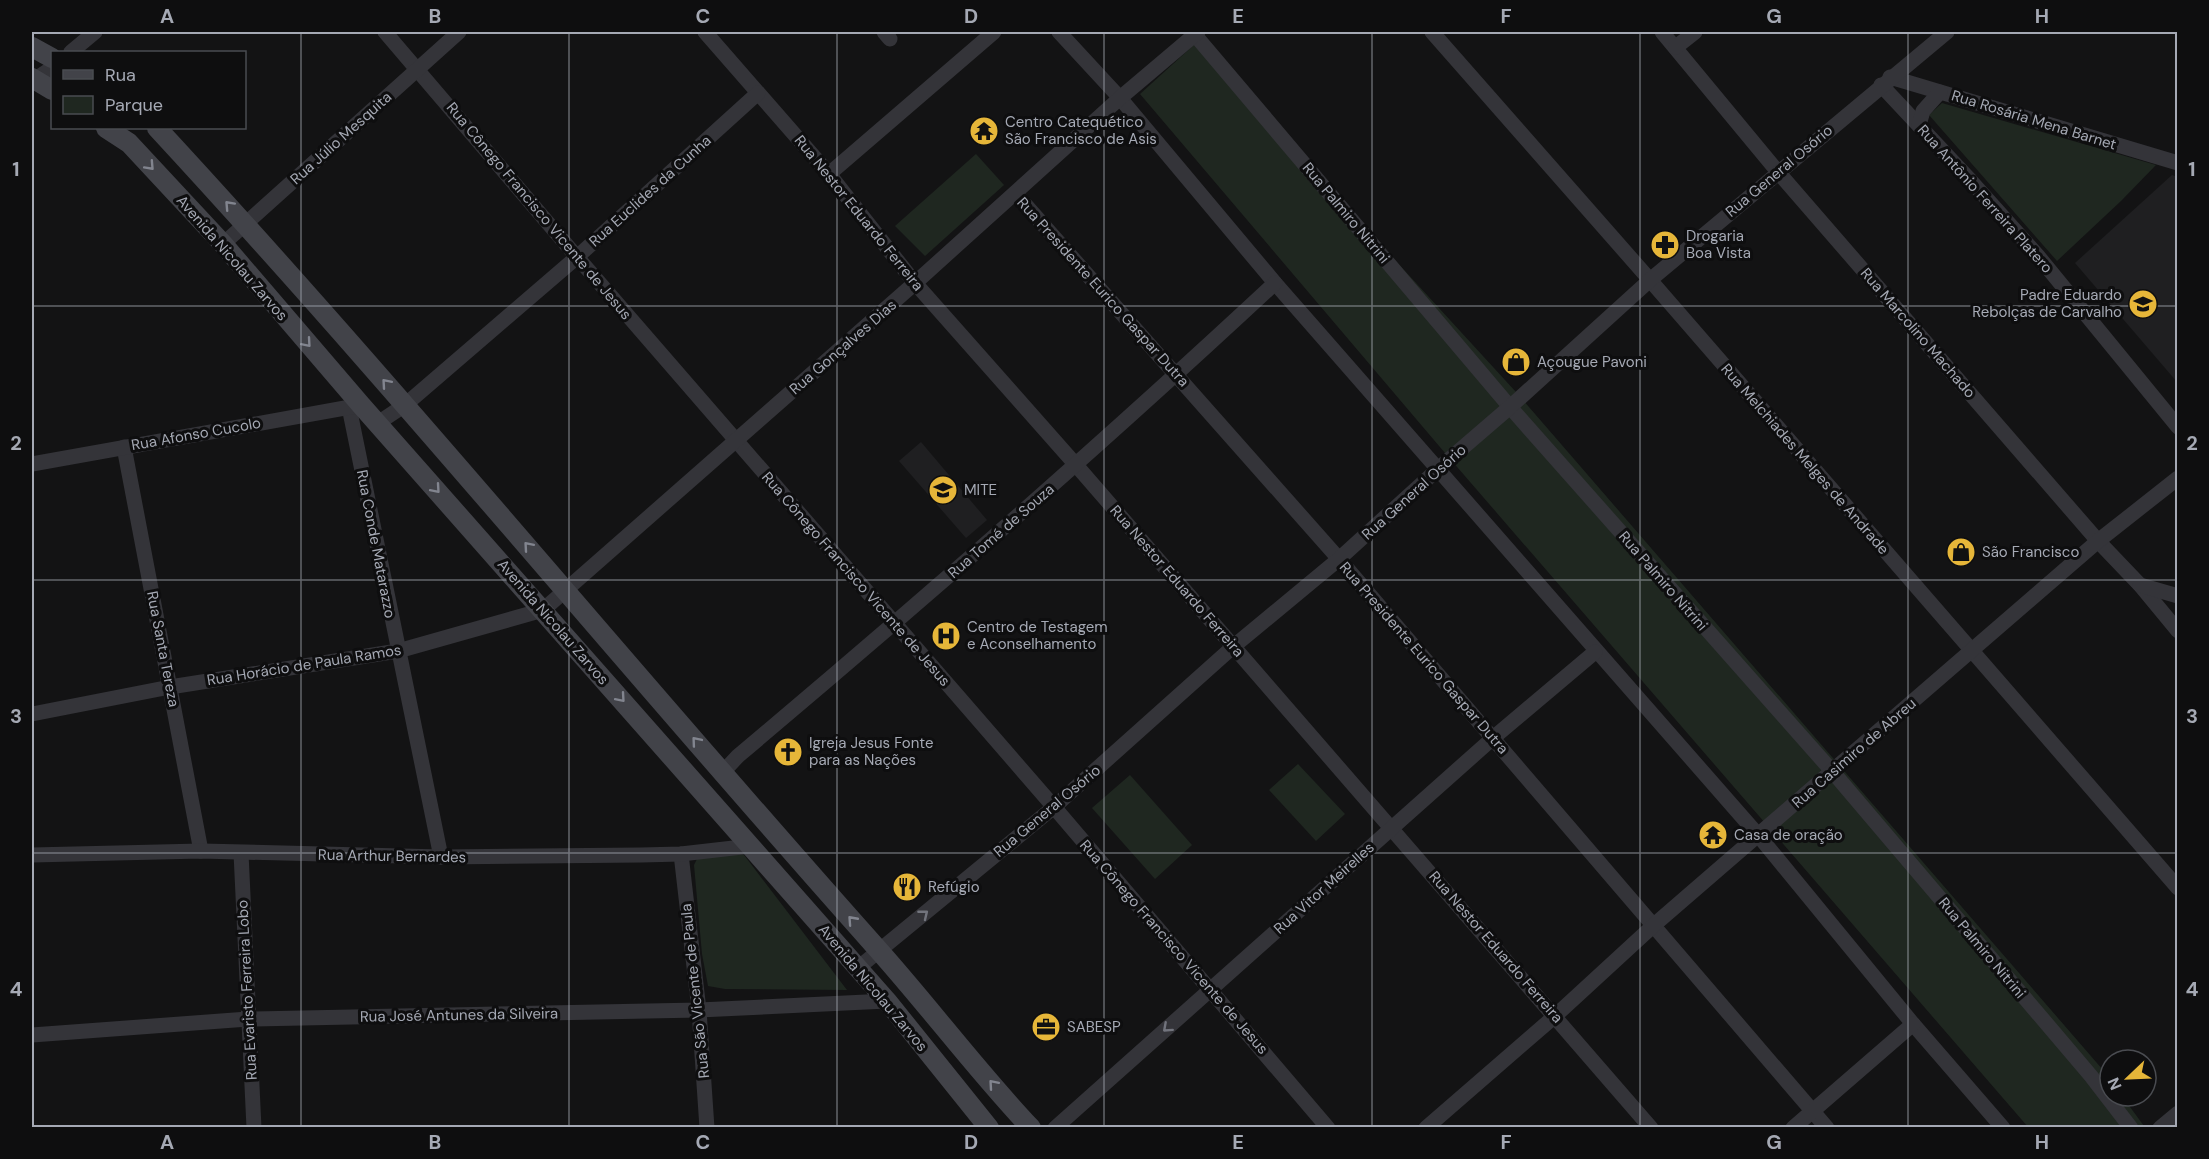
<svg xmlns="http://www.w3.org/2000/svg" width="2209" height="1159" font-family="'DM Sans',sans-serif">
  <rect width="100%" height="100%" fill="#131314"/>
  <g fill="#1f1f21">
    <polygon points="2172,175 2178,177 2177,382 2075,263"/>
    <polygon points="921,442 987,520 966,538 899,461"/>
  </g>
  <g fill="#1f2720">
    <polygon points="1196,43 1516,392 2103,1070 2110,1079 2110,1096 2122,1096 2144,1126 2142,1128 2028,1127 1445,453 1140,94"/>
    <polygon points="1942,103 2156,165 2121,201 2057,261 1929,115"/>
    <polygon points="976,154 1004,185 925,256 895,226"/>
    <polygon points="1298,764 1345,814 1316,841 1269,790"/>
    <polygon points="1130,775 1192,845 1155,879 1092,808"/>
    <polygon points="741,851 847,990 725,989 708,986 702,954 694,865 698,857"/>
  </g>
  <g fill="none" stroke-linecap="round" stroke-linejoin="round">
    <g stroke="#343439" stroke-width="15">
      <polyline points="385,32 577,257 1054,807 1328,1128"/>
      <polyline points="705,32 829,174 915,283 1076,465 1651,1128"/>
      <polyline points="884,32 890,39"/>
      <polyline points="1059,32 1120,98 1275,283 1758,835 1913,1024 2003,1128"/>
      <polyline points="1432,32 1650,280 2178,888"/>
      <polyline points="1662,32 1778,172 2098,541 2140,585 2178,631"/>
      <polyline points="1195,35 1510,407 1832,771 2091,1076 2131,1128"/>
      <polyline points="1676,47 1695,32"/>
      <polyline points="71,52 95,32"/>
      <polyline points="1890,77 2178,163"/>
      <polyline points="34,80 52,68"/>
      <polyline points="1881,85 1970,180 2038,256 2178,427"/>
      <polyline points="1919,125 1923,111 1940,92"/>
      <polyline points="829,174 994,32"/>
      <polyline points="1015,193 1339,559 1827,1128"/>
      <polyline points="223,244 459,32"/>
      <polyline points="349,407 441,857"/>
      <polyline points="378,423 405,405 577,257 758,93"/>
      <polyline points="124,447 201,851"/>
      <polyline points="32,464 356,406"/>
      <polyline points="2140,585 2178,596"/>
      <polyline points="32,714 170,687 398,651 543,610 915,283 1120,98 1198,32"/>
      <path d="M723 772 738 756C920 603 1100 446 1275 283"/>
      <polyline points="241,853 254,1128"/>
      <polyline points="681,854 699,1010 707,1128"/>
      <polyline points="32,855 201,851 441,857 641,855 681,854 751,846"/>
      <polyline points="858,968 1054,807 1234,646 1339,559 1438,469 1510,407 1650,280 1947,32"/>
      <polyline points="32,1035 248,1019 699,1010 887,1001"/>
      <polyline points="1055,1128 1493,738 1595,652"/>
      <polyline points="1426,1128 1555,1016 1654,925 2098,541 2178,478"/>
      <polyline points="1793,1128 1913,1024"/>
      <polyline points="2160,1128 2178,1113"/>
    </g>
    <g stroke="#424349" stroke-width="20">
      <polyline points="32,47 52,58"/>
      <polyline points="32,78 52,90"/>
      <polyline points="106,128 129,143 223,244 361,405 887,1001 989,1128"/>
      <path d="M157 128C403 394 633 675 874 945 928 1005 976 1070 1031 1128"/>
    </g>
  </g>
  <defs><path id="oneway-chevron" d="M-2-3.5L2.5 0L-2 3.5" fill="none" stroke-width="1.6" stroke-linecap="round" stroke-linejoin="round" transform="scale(1.5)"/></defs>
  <g stroke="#82858f">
    <use href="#oneway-chevron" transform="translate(150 166) rotate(47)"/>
    <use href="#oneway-chevron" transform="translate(229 205) rotate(-133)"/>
    <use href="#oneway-chevron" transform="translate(307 343) rotate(49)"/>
    <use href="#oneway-chevron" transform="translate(386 383) rotate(-131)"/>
    <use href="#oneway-chevron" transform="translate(436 489) rotate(49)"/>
    <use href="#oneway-chevron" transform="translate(528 546) rotate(-131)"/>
    <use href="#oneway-chevron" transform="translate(621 698) rotate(49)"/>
    <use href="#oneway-chevron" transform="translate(696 741) rotate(-130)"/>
    <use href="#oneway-chevron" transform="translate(852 920) rotate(-132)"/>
    <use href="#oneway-chevron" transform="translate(993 1084) rotate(-131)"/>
  </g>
  <g stroke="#72747d">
    <use href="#oneway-chevron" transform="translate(924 914) rotate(-39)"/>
    <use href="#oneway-chevron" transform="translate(1167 1028) rotate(138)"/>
  </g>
  <path fill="none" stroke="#a5a9b4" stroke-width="1.5" stroke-opacity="0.55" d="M301 32V1128M569 32V1128M837 32V1128M1104 32V1128M1372 32V1128M1640 32V1128M1908 32V1128M32 306H2178M32 580H2178M32 853H2178"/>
  <defs>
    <g id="temple-disc" transform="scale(1.5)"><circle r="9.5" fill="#e6b639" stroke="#0e0e0f"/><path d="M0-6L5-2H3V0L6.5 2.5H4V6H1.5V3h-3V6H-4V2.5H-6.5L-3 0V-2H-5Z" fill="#111"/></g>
    <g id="pharmacy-disc" transform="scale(1.5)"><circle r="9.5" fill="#e6b639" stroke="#0e0e0f"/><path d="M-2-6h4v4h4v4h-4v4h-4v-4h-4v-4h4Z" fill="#111"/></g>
    <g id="school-disc" transform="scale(1.5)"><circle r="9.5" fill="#e6b639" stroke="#0e0e0f"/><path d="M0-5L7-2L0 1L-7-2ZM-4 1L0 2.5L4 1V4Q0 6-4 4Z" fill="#111"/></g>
    <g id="shop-disc" transform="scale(1.5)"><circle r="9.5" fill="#e6b639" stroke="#0e0e0f"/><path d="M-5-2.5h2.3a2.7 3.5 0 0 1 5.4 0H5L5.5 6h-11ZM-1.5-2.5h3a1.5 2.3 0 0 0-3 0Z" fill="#111"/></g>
    <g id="university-disc" transform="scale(1.5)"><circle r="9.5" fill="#e6b639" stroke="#0e0e0f"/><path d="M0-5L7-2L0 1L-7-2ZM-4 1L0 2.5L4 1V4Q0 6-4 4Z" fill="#111"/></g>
    <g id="hospital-disc" transform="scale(1.5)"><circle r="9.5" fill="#e6b639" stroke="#0e0e0f"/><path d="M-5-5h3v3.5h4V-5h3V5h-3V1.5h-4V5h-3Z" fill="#111"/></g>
    <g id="church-disc" transform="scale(1.5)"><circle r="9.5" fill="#e6b639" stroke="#0e0e0f"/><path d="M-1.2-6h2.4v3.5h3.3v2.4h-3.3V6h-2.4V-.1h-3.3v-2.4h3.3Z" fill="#111"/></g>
    <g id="restaurant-disc" transform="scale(1.5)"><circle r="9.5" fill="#e6b639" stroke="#0e0e0f"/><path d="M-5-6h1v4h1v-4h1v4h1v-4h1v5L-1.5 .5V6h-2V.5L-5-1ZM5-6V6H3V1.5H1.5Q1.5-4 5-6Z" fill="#111"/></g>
    <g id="office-disc" transform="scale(1.5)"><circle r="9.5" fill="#e6b639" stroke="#0e0e0f"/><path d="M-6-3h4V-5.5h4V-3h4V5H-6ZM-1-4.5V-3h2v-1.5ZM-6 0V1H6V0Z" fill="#111"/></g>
  </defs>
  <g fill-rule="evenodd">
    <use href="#temple-disc" x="984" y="131"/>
    <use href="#pharmacy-disc" x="1665" y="245"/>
    <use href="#school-disc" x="2143" y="304"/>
    <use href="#shop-disc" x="1516" y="362"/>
    <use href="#university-disc" x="943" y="490"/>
    <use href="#shop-disc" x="1961" y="552"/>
    <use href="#hospital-disc" x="946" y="636"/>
    <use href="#church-disc" x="788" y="752"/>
    <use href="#temple-disc" x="1713" y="835"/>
    <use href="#restaurant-disc" x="907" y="887"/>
    <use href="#office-disc" x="1046" y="1027"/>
  </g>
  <g text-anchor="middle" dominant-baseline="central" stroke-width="6" stroke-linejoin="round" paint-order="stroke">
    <g font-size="15" fill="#a5a9b4" stroke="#0e0e0f">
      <text transform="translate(2034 120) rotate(17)">Rua Rosária Mena Barnet</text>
      <text transform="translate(341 138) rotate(-42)">Rua Júlio Mesquita</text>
      <text transform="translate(1779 171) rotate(-40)">Rua General Osório</text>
      <text transform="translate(650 191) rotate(-42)">Rua Euclides da Cunha</text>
      <text transform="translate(1985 199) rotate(48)">Rua Antônio Ferreira Platero</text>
      <text transform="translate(539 211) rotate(50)">Rua Cônego Francisco Vicente de Jesus</text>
      <text transform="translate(859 213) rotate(51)">Rua Nestor Eduardo Ferreira</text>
      <text transform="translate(1346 213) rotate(50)">Rua Palmiro Nitrini</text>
      <text transform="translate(232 258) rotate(49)">Avenida Nicolau Zarvos</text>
      <text transform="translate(1103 292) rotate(48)">Rua Presidente Eurico Gaspar Dutra</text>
      <text transform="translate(1918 333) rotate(49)">Rua Marcolino Machado</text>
      <text transform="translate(843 347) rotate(-41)">Rua Gonçalves Dias</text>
      <text transform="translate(196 434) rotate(-10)">Rua Afonso Cucolo</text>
      <text transform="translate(1805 459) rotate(49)">Rua Melchiades Melges de Andrade</text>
      <text transform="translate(1414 492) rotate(-42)">Rua General Osório</text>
      <text transform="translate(1001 531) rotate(-41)">Rua Tomé de Souza</text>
      <text transform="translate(376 544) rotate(79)">Rua Conde Matarazzo</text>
      <text transform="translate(856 579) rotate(49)">Rua Cônego Francisco Vicente de Jesus</text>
      <text transform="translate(1177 581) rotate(49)">Rua Nestor Eduardo Ferreira</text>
      <text transform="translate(1663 581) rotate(49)">Rua Palmiro Nitrini</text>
      <text transform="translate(553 622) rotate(49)">Avenida Nicolau Zarvos</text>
      <text transform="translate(163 649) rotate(79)">Rua Santa Tereza</text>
      <text transform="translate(1424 658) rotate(49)">Rua Presidente Eurico Gaspar Dutra</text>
      <text transform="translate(304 665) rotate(-9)">Rua Horácio de Paula Ramos</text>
      <text transform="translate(1854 753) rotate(-41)">Rua Casimiro de Abreu</text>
      <text transform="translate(1047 811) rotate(-40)">Rua General Osório</text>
      <text transform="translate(392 856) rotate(1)">Rua Arthur Bernardes</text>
      <text transform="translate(1324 888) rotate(-42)">Rua Vitor Meirelles</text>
      <text transform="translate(1174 947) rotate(49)">Rua Cônego Francisco Vicente de Jesus</text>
      <text transform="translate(1496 947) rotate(49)">Rua Nestor Eduardo Ferreira</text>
      <text transform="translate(1982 948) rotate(50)">Rua Palmiro Nitrini</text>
      <text transform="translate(873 988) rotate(50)">Avenida Nicolau Zarvos</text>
      <text transform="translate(247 990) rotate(-93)">Rua Evaristo Ferreira Lobo</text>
      <text transform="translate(695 991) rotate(-96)">Rua São Vicente de Paula</text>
      <text transform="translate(459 1015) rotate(-1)">Rua José Antunes da Silveira</text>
    </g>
    <g font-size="15" fill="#a5a9b4" stroke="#0e0e0f" text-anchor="start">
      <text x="1005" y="122">Centro Catequético<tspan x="1005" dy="17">São Francisco de Asis</tspan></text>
      <text x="1686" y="236">Drogaria<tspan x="1686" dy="17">Boa Vista</tspan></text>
      <text x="2122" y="295" text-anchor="end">Padre Eduardo<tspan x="2122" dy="17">Rebolças de Carvalho</tspan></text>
      <text x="1537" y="362">Açougue Pavoni</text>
      <text x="964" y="490">MITE</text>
      <text x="1982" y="552">São Francisco</text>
      <text x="967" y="627">Centro de Testagem<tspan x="967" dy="17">e Aconselhamento</tspan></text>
      <text x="809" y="743">Igreja Jesus Fonte<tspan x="809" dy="17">para as Nações</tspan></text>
      <text x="1734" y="835">Casa de oração</text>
      <text x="928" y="887">Refúgio</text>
      <text x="1067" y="1027">SABESP</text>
    </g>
  </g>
  <rect width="2209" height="1159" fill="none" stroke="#0e0e0f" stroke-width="66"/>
  <rect x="51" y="51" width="195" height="78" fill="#0e0e0f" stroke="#4a4c51" stroke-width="1.5"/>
  <rect x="63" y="70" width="30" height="9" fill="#424349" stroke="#4a4c51" stroke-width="1.5"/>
  <text x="105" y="81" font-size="18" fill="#a5a9b4">Rua</text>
  <rect x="63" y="96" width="30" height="18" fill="#1f2720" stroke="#4a4c51" stroke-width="1.5"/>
  <text x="105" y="111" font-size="18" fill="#a5a9b4">Parque</text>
  <g transform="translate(2128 1078) rotate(247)"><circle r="28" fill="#0e0e0f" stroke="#4a4c51" stroke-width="1.5"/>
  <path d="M0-4.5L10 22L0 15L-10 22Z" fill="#e6b639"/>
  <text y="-9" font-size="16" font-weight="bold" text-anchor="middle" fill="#a5a9b4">N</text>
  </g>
  <rect x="33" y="33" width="2143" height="1093" fill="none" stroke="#a5a9b4" stroke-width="2"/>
  <g font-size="20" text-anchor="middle" font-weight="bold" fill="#a5a9b4">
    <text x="167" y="23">A</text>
    <text x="435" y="23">B</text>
    <text x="703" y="23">C</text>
    <text x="971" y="23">D</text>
    <text x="1238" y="23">E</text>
    <text x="1506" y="23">F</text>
    <text x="1774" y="23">G</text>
    <text x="2042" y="23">H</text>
    <text x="16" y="176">1</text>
    <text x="2192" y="176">1</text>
    <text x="16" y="450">2</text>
    <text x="2192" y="450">2</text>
    <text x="16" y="723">3</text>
    <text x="2192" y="723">3</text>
    <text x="16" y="996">4</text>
    <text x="2192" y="996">4</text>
    <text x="167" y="1149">A</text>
    <text x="435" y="1149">B</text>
    <text x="703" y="1149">C</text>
    <text x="971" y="1149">D</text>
    <text x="1238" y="1149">E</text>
    <text x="1506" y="1149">F</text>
    <text x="1774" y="1149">G</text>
    <text x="2042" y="1149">H</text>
  </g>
</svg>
